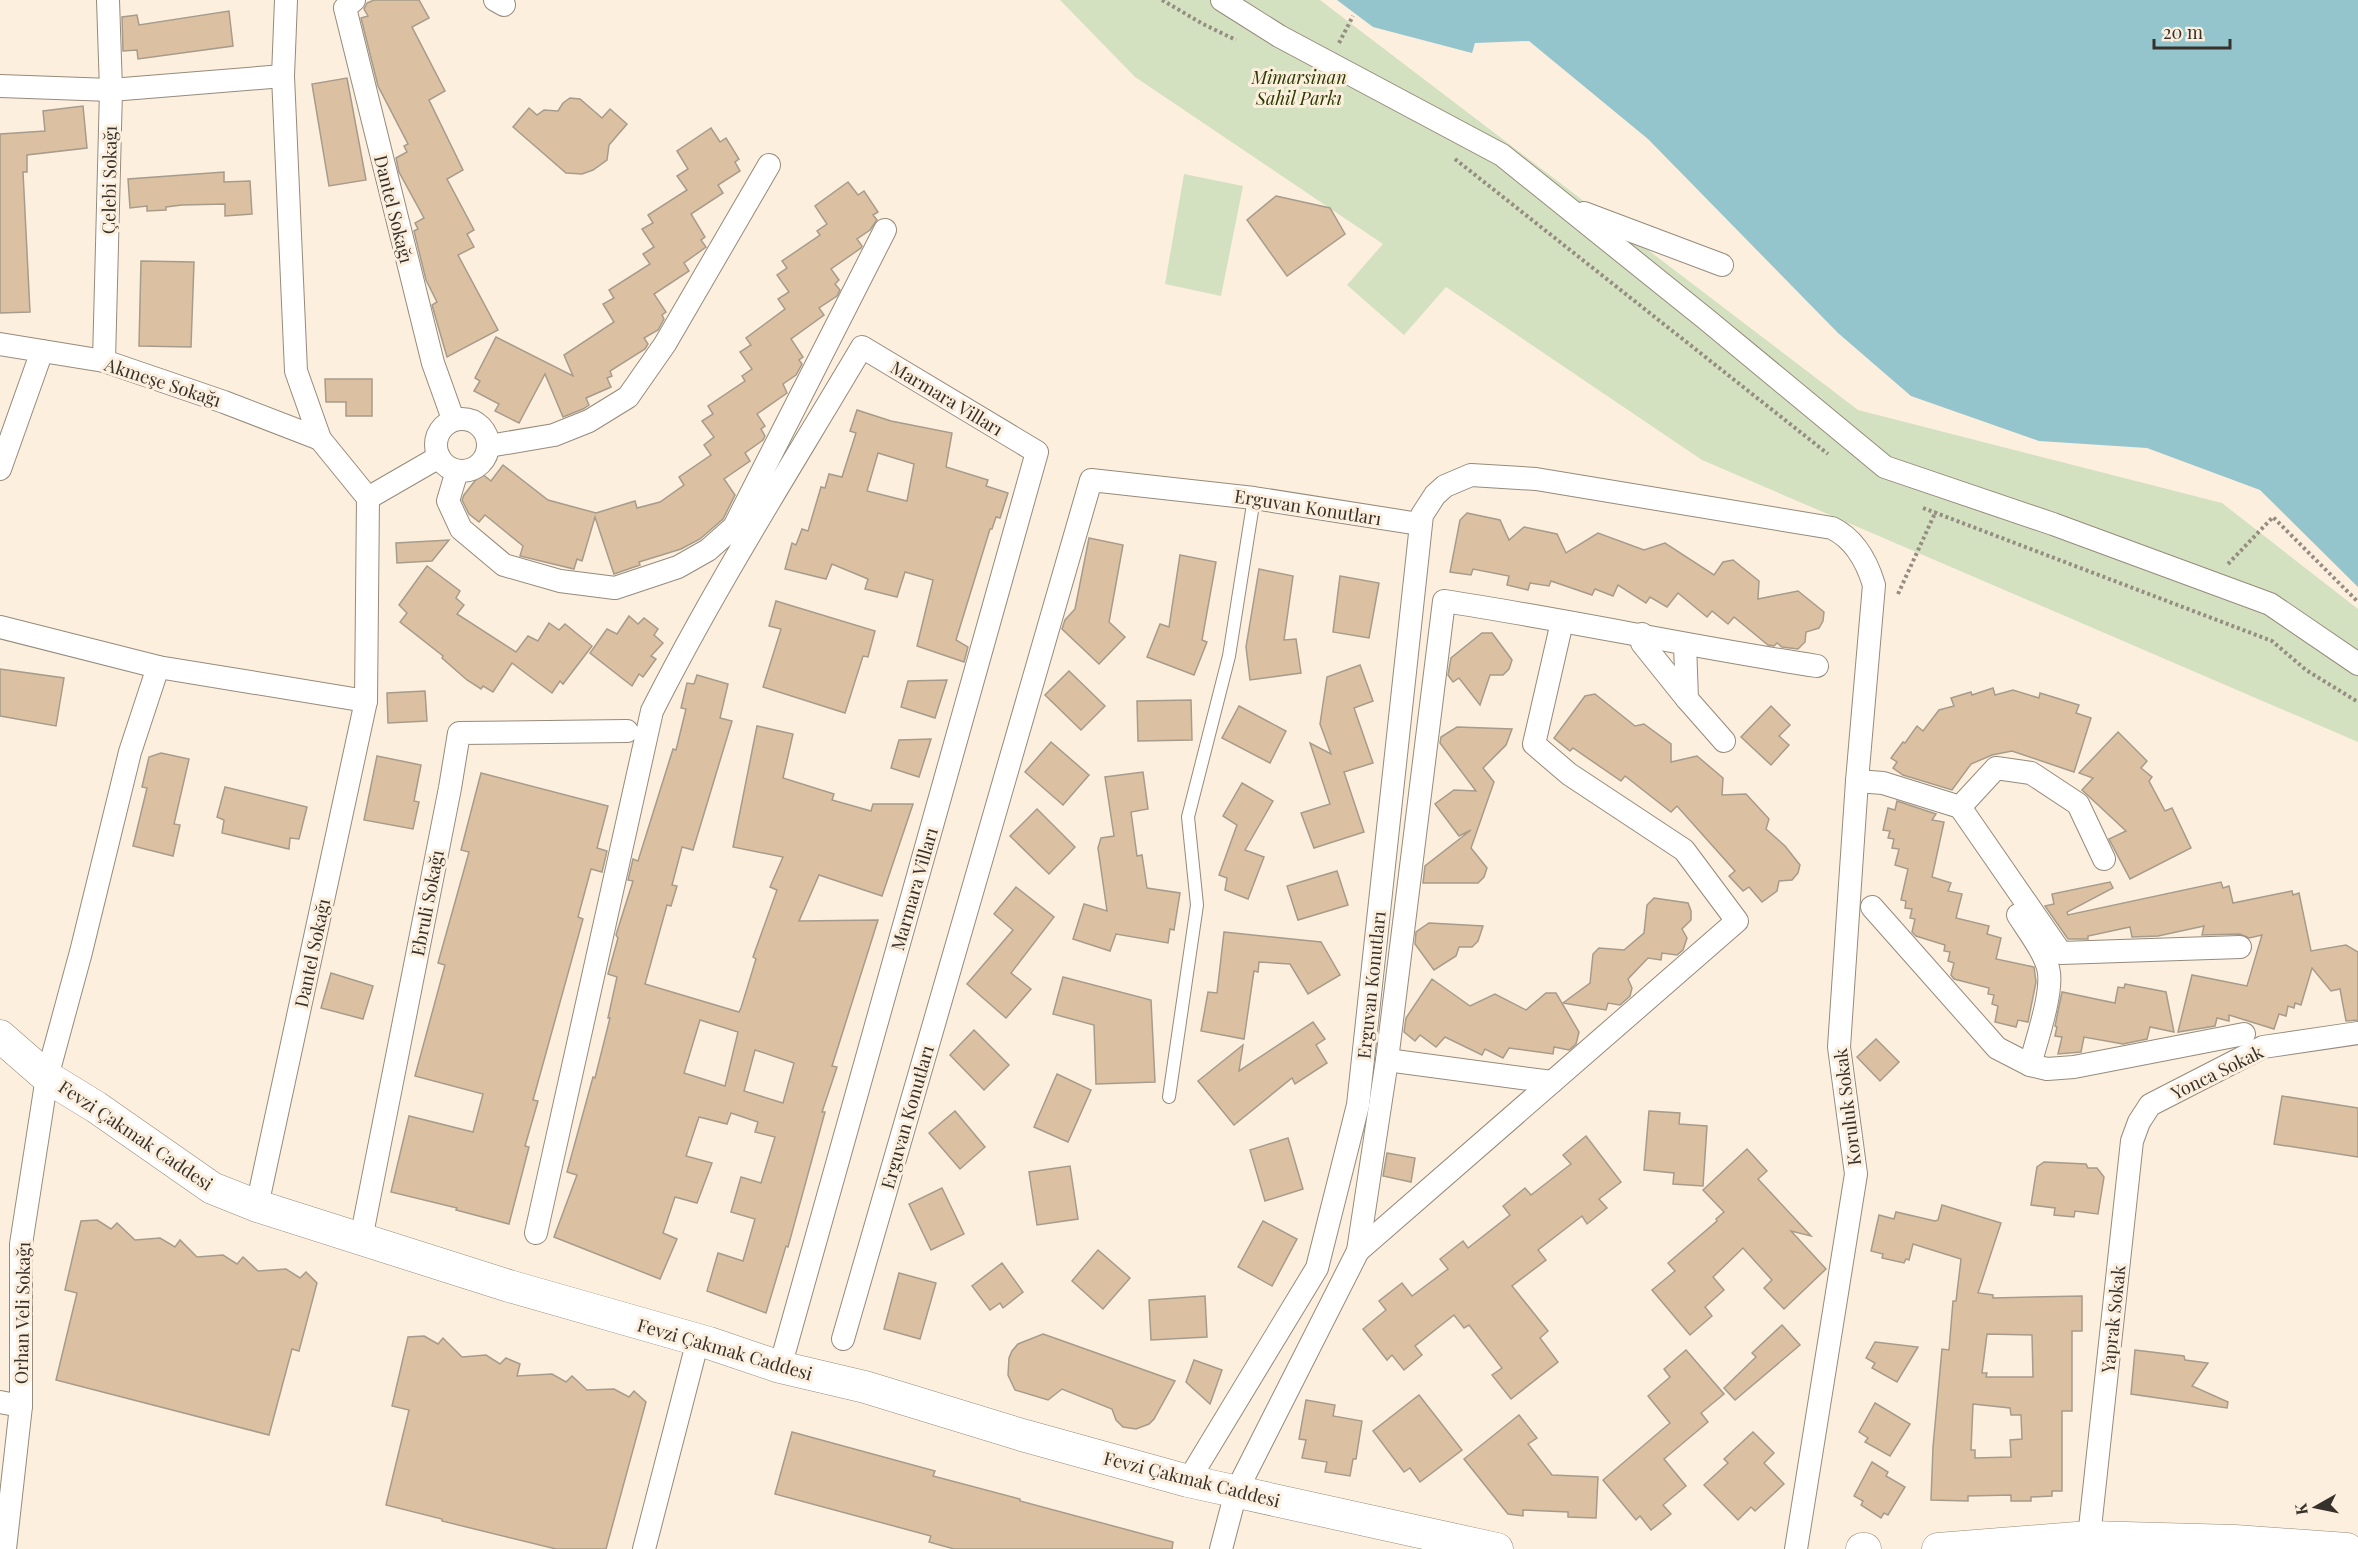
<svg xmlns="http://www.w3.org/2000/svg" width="2358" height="1549" font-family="'Playfair Display',serif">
  <rect width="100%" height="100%" fill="#fcefde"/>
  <g fill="#d4e1c0">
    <polygon points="1060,0 1320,0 1858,410 2222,503 2358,609 2358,742 1702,460 1446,287 1404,335 1347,285 1383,244 1135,77"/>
    <polygon points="1184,174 1243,186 1221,296 1165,284"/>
  </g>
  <polygon fill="#94c4cc" points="1337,0 2358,0 2358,587 2260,490 2147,448 2039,441 1911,396 1838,333 1648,139 1529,41 1475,43 1472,53 1373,27"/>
  <g fill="#dbc1a2" stroke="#a79b8b" stroke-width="1.5" fill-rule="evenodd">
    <polygon points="374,0 419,0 429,18 412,27 445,91 429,100 463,170 447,179 474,230 467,234 474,247 458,255 498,330 447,357 432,305 437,302 426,280 414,231 418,229 415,223 424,218 399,172 396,158 407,152 404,146 408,144 378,86 361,18 368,16 364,9 367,3"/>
    <polygon points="229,11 233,46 138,59 137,50 123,51 122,17 137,15 139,25"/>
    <polygon points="347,78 366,180 329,186 312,84"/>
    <polygon points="570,98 580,99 602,118 610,109 627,124 609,145 607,160 593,170 582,174 566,173 513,127 529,108 537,115 544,110 558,111 563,103"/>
    <polygon points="83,106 87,148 27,155 27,172 23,172 30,312 0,313 0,134 45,131 43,111"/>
    <polygon points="711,128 720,142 726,138 739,159 735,162 740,171 718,185 723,193 691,214 705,237 701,240 706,247 684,263 689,271 654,294 666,312 662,315 664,319 658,330 644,338 648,344 645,349 610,371 612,376 607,378 611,387 586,398 589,405 583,409 563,417 545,374 519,423 495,411 499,404 474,391 480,381 475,378 496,337 573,376 564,355 614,322 603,304 614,298 609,290 650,264 643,254 654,247 642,229 653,223 648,215 687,190 677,176 688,169 677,151"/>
    <polygon points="224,172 224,182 250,181 252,214 225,216 225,204 182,205 166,207 166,210 147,211 147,206 130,208 128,179"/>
    <polygon points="848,182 858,195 864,191 878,212 873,215 877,220 870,230 857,239 862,246 861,248 831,269 839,280 835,284 840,290 837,296 819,308 824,315 791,339 803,357 799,360 802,364 796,375 783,384 787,393 757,414 765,426 761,429 765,436 763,440 745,453 750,461 724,479 735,495 723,519 700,539 681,549 639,562 640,565 614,574 595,517 582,561 577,559 574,569 520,556 523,546 485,515 479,522 469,514 462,500 464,495 481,473 491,481 503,465 548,500 596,513 635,501 637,508 660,502 684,485 679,477 711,455 704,445 714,437 702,421 713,414 708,406 745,381 742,376 752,369 740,352 751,345 746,338 785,309 778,299 789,292 777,275 787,268 782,261 820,235 817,231 827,224 815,206"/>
    <polygon points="1276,196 1330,208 1345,234 1287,276 1247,220"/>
    <polygon points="141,261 194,262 191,347 139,346"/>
    <polygon points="325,379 372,379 372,416 346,416 346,402 326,402"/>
    <path d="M857 410 891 421 952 433 946 467 988 480 986 486 1008 493 1000 518 996 517 992 529H990L956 640 968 647 964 662 917 646 933 580 905 572 897 597 865 589 868 579 832 564 826 579 785 569 792 543 796 545 802 529 808 531 821 487 825 488 829 474 842 477 856 433 850 431ZM878 453 914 464 907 501 867 491Z"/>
    <polygon points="1467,513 1500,520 1509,540 1524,527 1557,534 1566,553 1598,533 1644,550 1665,543 1714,575 1723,562 1733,560 1759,581 1758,599 1798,591 1824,612 1823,621 1819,628 1806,632 1805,642 1798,649 1782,647 1777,643 1774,646 1768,645 1734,617 1728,624 1712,611 1707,617 1678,593 1667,607 1650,597 1646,603 1618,585 1613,596 1595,589 1592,595 1551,581 1549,586 1530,583 1528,590 1507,585 1509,576 1473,569 1471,575 1450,572 1460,520"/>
    <polygon points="1089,538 1123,545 1109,622 1125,637 1099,664 1062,629 1065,620 1075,609"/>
    <polygon points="449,540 432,561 397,563 396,543"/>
    <polygon points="1180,555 1216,562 1202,640 1207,642 1194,675 1147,657 1160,624 1169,627"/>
    <polygon points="427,566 460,591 456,598 464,605 457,614 516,652 528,636 538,641 549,623 559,630 565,624 592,646 563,684 560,681 552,693 512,663 493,692 483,686 481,689 467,680 442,658 443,656 400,622 407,613 399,605"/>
    <polygon points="1259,569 1293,576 1284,640 1296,639 1301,673 1250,680 1246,647"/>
    <polygon points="1340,576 1379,583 1369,638 1333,632"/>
    <polygon points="776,601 875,631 868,657 863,656 845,713 763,687 781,629 769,626"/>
    <polygon points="629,616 638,624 644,618 658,629 654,635 663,643 651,656 656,659 643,677 639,674 632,686 590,653 607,629 617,634"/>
    <polygon points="1482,633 1492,633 1512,660 1509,669 1503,675 1490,675 1480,705 1459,678 1453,682 1448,675 1451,658"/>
    <polygon points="1360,665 1373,701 1354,708 1373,763 1344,772 1364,832 1314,848 1301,813 1330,804 1310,743 1331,754 1320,724 1327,677"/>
    <polygon points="0,669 64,678 56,726 0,716"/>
    <polygon points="1069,671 1105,706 1081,730 1045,695"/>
    <path d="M697 675 728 684 720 718 732 721 693 850 682 847 672 885 677 886 671 906 667 905 645 984 739 1012 741 1008 756 959 753 957 777 890 770 887 783 857 733 847 757 726 793 734 783 778 834 794 832 800 871 811 873 804H913L882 896 819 875 799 921 878 920 832 1066 837 1067 822 1112H825L788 1247 786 1246 766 1313 707 1291 718 1253 743 1261 755 1219 731 1212 741 1177 761 1183 775 1137 755 1132 758 1122 731 1113 727 1124 699 1117 686 1156 712 1163 697 1203 675 1197 663 1233 677 1239 660 1279 554 1237 577 1175 567 1172 593 1077 595 1078 610 1018H608L617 977 608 974 618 938 616 935 633 881 628 880 633 859 638 861 673 749 676 750 686 709 681 708 687 683 694 684ZM700 1020 738 1032 725 1086 684 1073ZM755 1050 794 1063 783 1103 744 1091Z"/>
    <polygon points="947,680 935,718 901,707 908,681"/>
    <polygon points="1993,688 1995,695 2013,690 2039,698 2040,693 2079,705 2076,713 2091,718 2074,772 2012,751 1992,755 1971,764 1952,790 1903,775 1893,768 1897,762 1891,758 1903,742 1905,743 1917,726 1923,731 1939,710 1954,706 1951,698 1971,692 1972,695"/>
    <polygon points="425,691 427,721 388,723 387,693"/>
    <polygon points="1595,694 1635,726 1644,724 1671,744 1671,762 1697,756 1723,778 1722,795 1746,794 1769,819 1766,829 1785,846 1800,865 1798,873 1792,880 1779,881 1777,891 1762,902 1749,887 1743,891 1729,876 1735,871 1677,806 1671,812 1625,776 1621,781 1573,748 1570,751 1554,738 1585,696"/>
    <polygon points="1191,700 1192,740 1138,741 1137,701"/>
    <polygon points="1239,706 1286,731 1270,763 1222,738"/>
    <polygon points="1771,706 1790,725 1779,736 1789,745 1771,765 1741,737"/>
    <polygon points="1457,727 1512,729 1506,745 1483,768 1494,782 1471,848 1487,868 1484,877 1478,883 1423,883 1425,866 1471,830 1459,836 1435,804 1454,790 1476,791 1440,743 1441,737"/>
    <polygon points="2118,732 2147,761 2141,768 2152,777 2149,781 2165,811 2172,808 2191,848 2130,879 2109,839 2126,831 2082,790 2093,778 2079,773"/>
    <polygon points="931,739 919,777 891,768 899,740"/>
    <polygon points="1051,742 1089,775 1063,805 1025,772"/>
    <polygon points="161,753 189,759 174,824 180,825 173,856 133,846 147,788 142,787 149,757"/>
    <polygon points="377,756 421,765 414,801 419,802 413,829 364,820"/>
    <polygon points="1143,772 1148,809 1131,812 1137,856 1142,855 1147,888 1180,893 1174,930 1170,929 1168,943 1116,934 1110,951 1073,939 1084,904 1107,911 1098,848 1101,838 1114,836 1105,777"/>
    <polygon points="481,773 608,806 597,848 607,851 602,872 591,869 578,917 583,919 533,1100 538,1101 525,1146 529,1147 509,1224 456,1210 457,1208 391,1192 409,1116 473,1132 483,1094 415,1076 445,965 438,963 469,852 461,850"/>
    <polygon points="1242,783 1273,801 1245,850 1264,857 1248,899 1225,890 1227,878 1219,875 1237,825 1223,816"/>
    <polygon points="225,787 307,807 299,839 290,838 289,849 222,833 224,820 217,817"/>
    <polygon points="1897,801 1936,814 1932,820 1944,822 1932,877 1951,883 1948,891 1962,894 1956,918 1989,926 1987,934 2001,938 1996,959 2034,967 2036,982 2028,1022 2018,1020 2016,1027 1995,1022 1998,1006 1992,1004 1994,995 1988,994 1989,988 1954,979 1951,975 1954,963 1948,961 1950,952 1944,951 1945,945 1916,936 1912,932 1915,919 1910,918 1912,909 1905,908 1906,901 1901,900 1908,869 1895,865 1899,849 1892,848 1894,839 1888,838 1890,831 1883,830 1888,808 1895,810"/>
    <polygon points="1037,809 1075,847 1049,874 1010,836"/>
    <polygon points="1337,871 1348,905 1298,920 1287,886"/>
    <polygon points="2110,882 2113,888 2067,912 2068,915 2221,882 2223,888 2229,886 2233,903 2292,891 2293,895 2299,893 2311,951 2346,945 2358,952 2358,1020 2346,1021 2340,989 2331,991 2312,968 2301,1005 2295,1003 2294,1008 2288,1006 2286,1016 2279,1014 2274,1029 2229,1015 2229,1021 2217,1018 2215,1026 2178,1032 2192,975 2247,986 2262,935 2249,938 2240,934 2202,935 2204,926 2158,936 2132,937 2130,927 2088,936 2088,939 2068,939 2045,906 2054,904 2052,894"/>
    <polygon points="1016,887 1054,917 1011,973 1031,989 1006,1018 967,984 1013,930 994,914"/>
    <polygon points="1654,898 1688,903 1691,911 1691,920 1682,929 1687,938 1683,950 1677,955 1662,953 1661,960 1648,958 1628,979 1632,988 1630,996 1620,1005 1608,1003 1606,1010 1563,1003 1590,983 1593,954 1599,948 1624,950 1644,933 1647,905"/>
    <polygon points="1429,923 1483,926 1478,941 1472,947 1459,947 1456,956 1434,970 1415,944 1416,932"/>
    <polygon points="1224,932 1321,942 1340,975 1308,994 1290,964 1259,962 1258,972 1254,971 1244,1039 1201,1031 1208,992 1217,993"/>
    <polygon points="331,973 373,986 363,1019 321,1008"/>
    <polygon points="1063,977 1151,1000 1155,1082 1096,1084 1094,1025 1053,1014"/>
    <polygon points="1432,979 1470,1006 1495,994 1526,1010 1546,993 1556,993 1579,1032 1576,1044 1569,1050 1554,1047 1553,1054 1509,1048 1503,1058 1485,1049 1482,1055 1445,1037 1436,1047 1420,1035 1415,1041 1404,1032 1406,1018"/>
    <polygon points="2125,984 2166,992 2174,1032 2150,1027 2147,1039 2123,1044 2084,1037 2081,1052 2058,1054 2062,1037 2055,1036 2057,1027 2055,1026 2062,992 2115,1003 2118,987 2124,988"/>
    <polygon points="1313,1022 1325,1039 1316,1045 1327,1063 1295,1084 1292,1078 1234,1125 1198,1081 1243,1045 1239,1071"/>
    <polygon points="974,1030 1009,1065 984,1090 950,1055"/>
    <polygon points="1876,1039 1899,1062 1880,1081 1857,1057"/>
    <polygon points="1057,1074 1091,1090 1068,1142 1034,1127"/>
    <polygon points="2282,1096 2358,1108 2358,1157 2274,1144"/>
    <polygon points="955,1111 985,1147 960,1169 929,1133"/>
    <polygon points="1649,1111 1680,1113 1679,1124 1707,1126 1703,1186 1673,1184 1674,1173 1644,1170"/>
    <polygon points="1586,1136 1621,1182 1599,1199 1607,1208 1587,1224 1582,1216 1538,1250 1546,1260 1512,1286 1548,1331 1540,1338 1558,1362 1511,1399 1492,1375 1502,1368 1469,1325 1464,1328 1454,1315 1415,1346 1422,1355 1404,1370 1392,1355 1387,1360 1363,1329 1386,1310 1379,1301 1402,1283 1412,1296 1448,1269 1440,1259 1463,1241 1468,1248 1510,1215 1503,1206 1525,1188 1531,1195 1571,1164 1563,1155"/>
    <polygon points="1288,1138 1303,1189 1265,1201 1250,1150"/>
    <polygon points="1747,1149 1767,1171 1758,1179 1811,1236 1791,1231 1826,1269 1784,1309 1764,1288 1772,1280 1743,1248 1713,1277 1724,1290 1705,1307 1712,1316 1690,1335 1652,1290 1675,1271 1668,1263 1717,1221 1716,1219 1724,1212 1703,1190"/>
    <polygon points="1387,1153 1415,1158 1411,1182 1383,1176"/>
    <polygon points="2044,1162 2086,1164 2088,1168 2097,1168 2104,1177 2098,1214 2075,1211 2074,1217 2054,1215 2055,1208 2031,1205 2037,1167"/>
    <polygon points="1070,1166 1078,1219 1037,1225 1029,1172"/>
    <polygon points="942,1188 964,1234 931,1250 909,1204"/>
    <path d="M1942 1205 2001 1223 1978 1293 1993 1295V1298L2082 1296V1331H2072V1411H2062V1491H2052V1496L2031 1497V1501H2011V1495L1968 1496V1501L1931 1500 1933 1447 1942 1349 1949 1350 1953 1301H1956L1961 1259 1913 1244 1909 1260 1906 1259 1904 1263 1882 1258 1883 1254 1871 1251 1879 1215 1894 1219 1896 1212 1935 1221 1938 1220ZM1987 1334 2032 1335 2033 1377H1986L1987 1373H1982ZM1973 1404 2010 1408 2011 1415H2021L2022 1439 2010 1440 2011 1457 1975 1458V1450H1971Z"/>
    <polygon points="97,1220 111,1229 117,1223 135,1240 160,1238 175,1247 180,1240 197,1257 223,1255 237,1264 243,1257 258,1271 286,1269 300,1278 306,1272 317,1283 299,1351 292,1349 269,1435 56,1380 77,1293 65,1290 81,1221"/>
    <polygon points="1263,1221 1297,1239 1272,1286 1238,1267"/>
    <polygon points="1098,1250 1130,1278 1103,1309 1072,1281"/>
    <polygon points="1002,1263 1023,1292 1003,1308 1000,1303 990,1310 972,1286"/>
    <polygon points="899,1273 936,1283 920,1339 884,1329"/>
    <polygon points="1205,1296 1207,1337 1151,1340 1149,1300"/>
    <polygon points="1782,1325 1800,1345 1735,1400 1724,1388 1756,1357 1752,1353"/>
    <polygon points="1043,1334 1060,1340 1175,1381 1154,1419 1149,1424 1136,1429 1123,1427 1116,1420 1112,1409 1062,1389 1048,1400 1015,1390 1008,1375 1009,1358 1012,1351 1018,1344"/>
    <polygon points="424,1336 438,1344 443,1338 462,1357 486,1355 500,1364 506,1358 520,1364 517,1376 552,1374 566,1382 572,1376 587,1390 614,1389 629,1397 634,1391 646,1402 606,1549 556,1549 442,1521 442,1519 386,1505 409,1410 392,1406 408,1337"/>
    <polygon points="1875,1342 1918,1347 1897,1382 1872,1368 1875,1363 1866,1358"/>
    <polygon points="1686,1350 1724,1394 1701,1413 1708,1422 1664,1459 1686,1486 1663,1505 1671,1514 1651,1530 1640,1516 1636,1520 1603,1480 1670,1423 1648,1396 1670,1377 1664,1369"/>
    <polygon points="2135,1350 2184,1356 2185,1360 2208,1363 2192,1386 2228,1402 2227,1408 2131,1394"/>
    <polygon points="1194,1360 1222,1370 1210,1404 1186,1382"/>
    <polygon points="1419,1395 1462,1450 1420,1482 1410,1468 1404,1472 1373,1431"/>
    <polygon points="1306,1400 1335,1405 1333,1416 1362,1421 1356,1459 1353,1459 1350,1476 1325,1472 1327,1462 1302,1458 1306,1440 1299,1439"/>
    <polygon points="1875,1403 1910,1424 1890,1456 1865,1442 1868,1438 1859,1432"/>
    <polygon points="1519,1415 1537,1438 1528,1444 1552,1475 1598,1477 1596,1518 1568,1517 1568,1512 1523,1510 1523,1516 1508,1514 1464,1459"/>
    <polygon points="792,1432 935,1471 933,1476 1020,1499 1020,1501 1173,1542 1172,1549 954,1549 929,1542 931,1536 775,1494"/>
    <polygon points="1753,1432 1774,1453 1764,1463 1784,1484 1755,1511 1751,1507 1738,1520 1704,1485 1728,1463 1724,1459"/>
    <polygon points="1872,1462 1888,1472 1886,1476 1905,1487 1888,1515 1884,1513 1881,1518 1861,1505 1863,1501 1854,1496"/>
  </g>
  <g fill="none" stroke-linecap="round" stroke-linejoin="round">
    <g stroke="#968a7b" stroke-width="14">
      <polyline id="lane" points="1169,1097 1197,905 1188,817 1229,656 1254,498"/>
    </g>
    <g stroke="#968a7b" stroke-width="24">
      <g id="street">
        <polyline points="286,0 283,76 296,371 320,439 368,498 439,457"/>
        <polyline points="354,0 345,8 433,363 453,419"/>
        <polyline points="495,0 504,5"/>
        <polyline points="1222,0 1279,36 1502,155 1706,319 1885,467 2053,524 2270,604 2358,664"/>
        <polyline points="0,86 111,90 283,76"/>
        <polyline points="1584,213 1722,265"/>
        <polyline points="0,344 104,361 224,402 320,439"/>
        <polyline points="104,361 111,90 108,0"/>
        <circle cx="462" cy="445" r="26"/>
        <polyline points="489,446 554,435 589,421 628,397 665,344 769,165"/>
        <polyline points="0,469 42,351"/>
        <polyline points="457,471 448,501 461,529 504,565 560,581 615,588 678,567 708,550 734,527 885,230"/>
        <polyline points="0,627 158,667 366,701 368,498"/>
        <polyline points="1642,634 1642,643 1687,699"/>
        <polyline points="1685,644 1687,699 1724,741"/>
        <polyline points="1857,781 1883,783 1960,807 1996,768 2031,773 2078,804 2104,859"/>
        <polyline points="1960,807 2061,953 2240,947"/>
        <polyline points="1872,907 1997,1048 2030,1065 2047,1069 2074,1067 2244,1034"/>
        <path d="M2018 915C2028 931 2047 955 2049 973 2052 996 2036 1042 2030 1065"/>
        <polyline points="1387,1060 1552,1082"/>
        <polyline points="257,1206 366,701"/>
        <path d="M536 1233 652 711C715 586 791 467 862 347L1037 452 780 1367"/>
        <polyline points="361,1239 450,788 459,733 627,731"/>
        <path d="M1358 1251 1387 1060 1444 601C1569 620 1692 647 1817 666"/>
        <polyline points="843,1339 1091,480 1254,498 1419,524"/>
        <polyline points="0,1402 21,1406"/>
        <path d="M1188 1481 1317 1268 1358 1105 1422 515 1435 495 1445 486 1471 475 1536 479 1832 528C1855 539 1867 562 1874 585L1857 781 1839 1047 1856 1174 1796 1549"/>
        <polyline points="2089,1537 2132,1141 2139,1122 2150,1105 2263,1047 2358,1033"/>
        <polyline points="5,1549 21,1406 21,1244 47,1077 81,952 130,752 158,667"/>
        <polyline points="644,1549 698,1340"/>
        <polyline points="1221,1549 1236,1492 1358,1251 1737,921 1684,850 1569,774 1534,744 1562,622"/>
      </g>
    </g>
    <g stroke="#968a7b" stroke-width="33">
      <g id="secondary">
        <polyline points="0,1036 47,1077 96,1107 212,1188 257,1206 509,1286 709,1343 780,1367 865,1387 1022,1435 1188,1481 1497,1549"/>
        <polyline points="1862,1549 1865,1549"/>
        <polyline points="1938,1549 2089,1537 2235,1541 2347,1549"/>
      </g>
    </g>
    <g stroke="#968d82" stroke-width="4" stroke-dasharray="3 3" stroke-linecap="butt">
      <polyline points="1162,0 1203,24 1236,40"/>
      <polyline points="1339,43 1353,16"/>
      <polyline points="1455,159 1828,454"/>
      <polyline points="1923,508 2272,641 2306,670 2358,702"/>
      <polyline points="2228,564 2273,517 2358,602"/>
      <polyline points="1898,594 1936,511"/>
    </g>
    <use href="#lane" stroke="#fff" stroke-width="12"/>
    <use href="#street" stroke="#fff" stroke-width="22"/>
    <use href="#secondary" stroke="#fff" stroke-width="32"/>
  </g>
  <g text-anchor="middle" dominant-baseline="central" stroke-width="6" stroke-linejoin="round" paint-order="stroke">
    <g font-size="18" font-style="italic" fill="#283a00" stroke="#fcefde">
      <text x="1299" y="77">Mimarsinan<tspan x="1299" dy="21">Sahil Parkı</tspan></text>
    </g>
    <g font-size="18" fill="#36312b" stroke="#fcefde">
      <text transform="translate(109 180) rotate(-89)">Çelebi Sokağı</text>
      <text transform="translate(394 209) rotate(76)">Dantel Sokağı</text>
      <text transform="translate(163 382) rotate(18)">Akmeşe Sokağı</text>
      <text transform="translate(947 398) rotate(31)">Marmara Vilları</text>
      <text transform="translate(1308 507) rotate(9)">Erguvan Konutları</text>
      <text transform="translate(914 889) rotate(-74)">Marmara Vilları</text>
      <text transform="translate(427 903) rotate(-79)">Ebruli Sokağı</text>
      <text transform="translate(312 953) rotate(-78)">Dantel Sokağı</text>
      <text transform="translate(1371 985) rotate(-84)">Erguvan Konutları</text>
      <text transform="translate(2217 1072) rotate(-26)">Yonca Sokak</text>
      <text transform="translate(1847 1107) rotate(-97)">Koruluk Sokak</text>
      <text transform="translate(907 1117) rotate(-74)">Erguvan Konutları</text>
      <text transform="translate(136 1135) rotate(34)">Fevzi Çakmak Caddesi</text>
      <text transform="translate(22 1313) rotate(-89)">Orhan Veli Sokağı</text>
      <text transform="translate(2113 1319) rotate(-84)">Yaprak Sokak</text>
      <text transform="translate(725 1349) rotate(16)">Fevzi Çakmak Caddesi</text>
      <text transform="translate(1192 1479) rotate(14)">Fevzi Çakmak Caddesi</text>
    </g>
  </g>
  <g transform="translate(2316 1507) rotate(261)" stroke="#fcefde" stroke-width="4.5" paint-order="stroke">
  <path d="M0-4.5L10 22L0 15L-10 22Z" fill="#36312b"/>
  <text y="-9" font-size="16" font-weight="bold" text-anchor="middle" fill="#36312b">K</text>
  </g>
  <path d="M2154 39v9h76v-9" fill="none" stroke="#36312b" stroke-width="3"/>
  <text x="2163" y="39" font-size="18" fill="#36312b" stroke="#fcefde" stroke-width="4.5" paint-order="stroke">20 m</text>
</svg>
